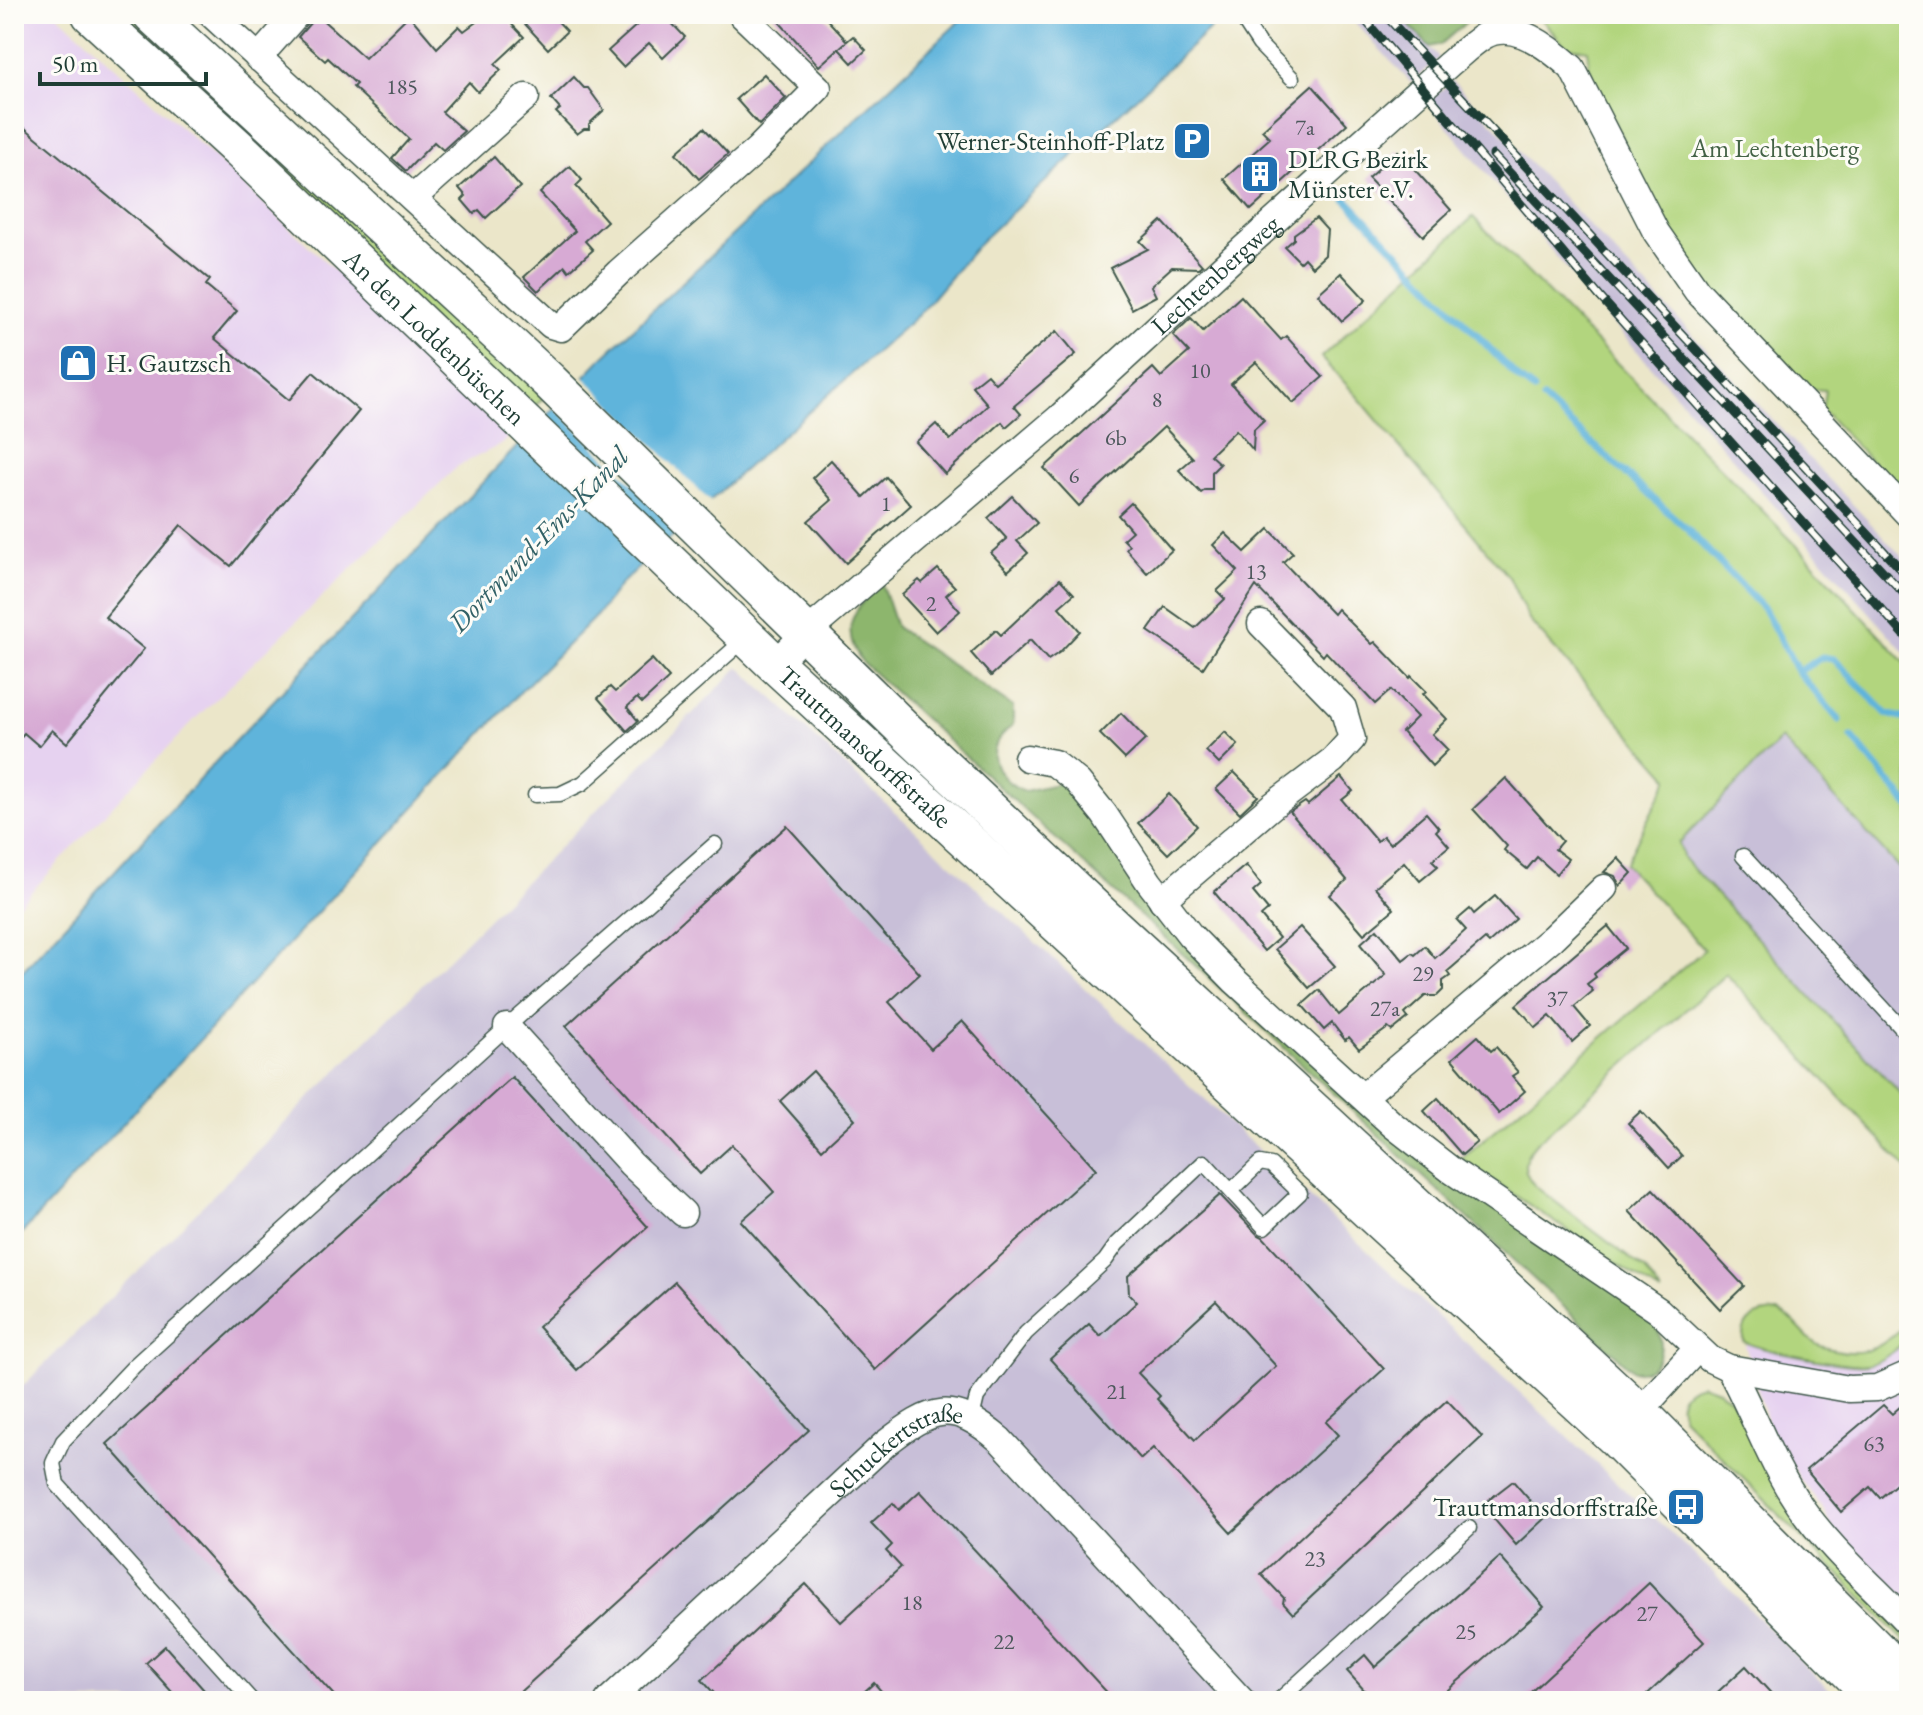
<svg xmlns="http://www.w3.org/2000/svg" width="1923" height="1715" font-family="'EB Garamond',serif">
  <rect width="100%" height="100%" fill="#fdfcf7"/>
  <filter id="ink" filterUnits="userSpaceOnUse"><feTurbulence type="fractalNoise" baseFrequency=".0125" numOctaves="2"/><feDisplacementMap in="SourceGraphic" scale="16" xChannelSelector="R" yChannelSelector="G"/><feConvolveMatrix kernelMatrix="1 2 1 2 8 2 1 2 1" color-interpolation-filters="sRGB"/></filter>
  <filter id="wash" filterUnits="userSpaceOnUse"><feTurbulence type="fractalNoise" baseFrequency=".006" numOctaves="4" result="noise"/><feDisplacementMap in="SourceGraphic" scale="32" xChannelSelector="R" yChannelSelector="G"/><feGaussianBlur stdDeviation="1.8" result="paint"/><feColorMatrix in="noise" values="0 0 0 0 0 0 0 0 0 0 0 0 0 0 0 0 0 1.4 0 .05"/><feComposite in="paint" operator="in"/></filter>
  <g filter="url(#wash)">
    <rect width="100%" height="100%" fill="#ebe6c9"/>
    <g fill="#e6d2f0">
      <polygon points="14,14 57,14 238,179 509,436 502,444 458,466 194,720 14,910"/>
      <polygon points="1909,1338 1909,1613 1834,1532 1822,1507 1801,1480 1768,1426 1745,1344 1836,1363 1870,1364 1887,1356"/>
    </g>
    <g fill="#c8bfd8">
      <polygon points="1347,14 1398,14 1439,58 1411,83"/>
      <polygon points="1452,80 1909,564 1909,657 1614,325 1427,103"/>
      <polygon points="739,667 1716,1575 1840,1701 14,1701 14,1395"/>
      <polygon points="1781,739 1909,879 1909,1103 1684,859 1679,843"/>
    </g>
    <g fill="#b2d57e" stroke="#688959" stroke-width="2">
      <polygon points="107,14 134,14 546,395 530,411"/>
      <polygon points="1537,14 1909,14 1909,501 1822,410 1825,390 1804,389 1680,254 1666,234 1589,67 1588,50 1565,46"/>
      <path d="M1473 217 1807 556 1909 667V879L1781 739 1679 843 1684 859 1909 1103V1171L1726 974 1535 1144C1521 1160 1522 1172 1536 1187L1645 1270 1662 1294 1461 1159 1704 950 1625 864 1669 778 1529 620 1509 577 1357 396 1321 357Z"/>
      <path d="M1779 1312C1793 1318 1800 1331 1812 1341 1818 1347 1827 1348 1835 1350 1870 1358 1884 1344 1909 1322V1338C1896 1349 1884 1361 1867 1365 1849 1368 1757 1350 1743 1341 1741 1318 1759 1312 1779 1312Z"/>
      <path d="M1702 1384 1718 1390 1731 1400 1804 1526 1909 1638V1645L1682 1417C1675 1399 1684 1388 1702 1384Z"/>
    </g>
    <g fill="#8db66d" stroke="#567a50" stroke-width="2">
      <polygon points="1398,14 1476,14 1441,44 1430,47"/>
      <path d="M881 582 896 627 1013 707V725C1009 729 1003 733 999 739 985 760 1004 784 1025 791L1060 783 1074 791 1166 922 1656 1325C1666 1347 1661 1373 1633 1371L1198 968 863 663C837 628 855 608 881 582Z"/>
    </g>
    <polygon fill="#5fb4db" stroke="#3f7888" stroke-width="2" points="967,14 1226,14 980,242 919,314 738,475 622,583 597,615 524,688 14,1242 14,980 233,743 601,359"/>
    <polygon fill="#ebe6c9" points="581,374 713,504 682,532 552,405"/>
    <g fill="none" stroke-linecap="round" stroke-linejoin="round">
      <g stroke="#5fb4db" stroke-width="7">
        <polyline points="1346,199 1519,379 1534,390"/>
        <polyline points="1543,399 1688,530 1764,609 1798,672 1839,720"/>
        <polyline points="1798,672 1822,657 1834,659 1887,714 1902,718"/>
        <polyline points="1852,737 1909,806"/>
      </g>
    </g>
    <g id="blocks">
      <g fill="#d7aad4" fill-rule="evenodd">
        <polygon points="487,14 502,14 524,37 495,64 501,70 478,92 469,82 442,112 464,131 443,150 434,142 406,171 392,158 409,139 353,87 356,84 328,58 325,61 298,37 317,15 365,58 409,15 437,48 459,26 464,31"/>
        <polygon points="536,14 551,14 567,31 548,49 525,24"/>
        <polygon points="628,14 663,14 685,37 663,58 649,43 623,67 608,51 638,24"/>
        <polygon points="772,14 822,14 847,41 853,36 866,50 852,63 839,49 846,42 819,66"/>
        <polygon points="764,74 786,98 759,125 736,99"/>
        <polygon points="574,77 584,88 588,88 604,110 589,124 589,129 584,129 577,134 556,112 560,109 551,99"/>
        <polygon points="1312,85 1347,124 1251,210 1224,179 1270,138 1262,130"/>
        <polygon points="14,119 210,280 206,285 237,311 214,338 289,400 313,372 359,411 231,566 181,525 105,617 144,649 67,743 52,730 39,746 24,733 14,745"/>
        <polygon points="704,128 728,154 699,179 676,153"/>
        <polygon points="1398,151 1451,210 1423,236 1368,178"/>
        <polygon points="494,157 520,187 486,218 479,210 474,214 462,200 466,196 459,188"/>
        <polygon points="570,166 582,180 576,186 607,221 585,241 593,250 569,271 565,266 538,291 524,277 575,231 540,193"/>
        <polygon points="1316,218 1327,230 1325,255 1312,267 1304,258 1300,262 1285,247 1294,239 1294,234"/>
        <polygon points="1162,221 1202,265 1198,268 1172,267 1151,286 1156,296 1132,309 1110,268 1148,249 1140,241"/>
        <polygon points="1341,273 1366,300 1342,321 1318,294"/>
        <polygon points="1241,296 1281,340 1286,336 1323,377 1293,403 1256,362 1231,384 1264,420 1254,429 1253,450 1236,430 1210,455 1220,464 1212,472 1212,490 1205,490 1201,493 1179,470 1193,458 1164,427 1079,506 1044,468 1153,368 1161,377 1189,352 1173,335 1191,318 1203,331"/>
        <polygon points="1057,331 1076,354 1014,406 1021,414 1006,427 1002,422 945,474 916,442 936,424 950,440 988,405 972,386 987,374 995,383"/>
        <polygon points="831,460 864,497 886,477 911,505 846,563 808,521 832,500 812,478"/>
        <polygon points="1012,496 1037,523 1017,541 1028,553 1008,571 991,553 1007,539 988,518"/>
        <polygon points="1131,503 1172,550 1147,573 1126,549 1129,545 1123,539 1132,531 1118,515"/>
        <polygon points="1269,529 1293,553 1283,562 1333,614 1337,609 1372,644 1375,642 1410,678 1411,676 1426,691 1423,694 1447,719 1432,734 1448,750 1432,766 1402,732 1417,717 1391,690 1375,704 1326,652 1323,656 1256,586 1203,668 1148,631 1165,607 1195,628 1225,599 1217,591 1238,571 1213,545 1225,533 1245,552"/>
        <polygon points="938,569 955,587 946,595 960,611 936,632 902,595 919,580 922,583"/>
        <polygon points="1060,579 1074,594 1059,607 1080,631 1060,652 1048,660 1030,640 991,676 971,653 996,630 1001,635"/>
        <polygon points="652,659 669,678 642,703 637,698 627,707 638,721 627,731 598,698 610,687 615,692"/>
        <polygon points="1121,713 1146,739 1125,759 1100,734"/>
        <polygon points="1225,732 1238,745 1219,764 1206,751"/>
        <polygon points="1234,772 1258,796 1240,813 1216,789"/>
        <polygon points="1341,777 1353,791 1342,800 1377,841 1383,836 1390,844 1426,813 1439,828 1436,831 1449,846 1432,860 1438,866 1420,881 1404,862 1375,887 1394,909 1364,934 1330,895 1347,880 1290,812 1305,802 1308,805"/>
        <polygon points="1506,778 1562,841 1555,849 1568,859 1556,874 1537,857 1527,869 1504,850 1507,846 1473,809"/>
        <polygon points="1169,794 1197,826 1168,854 1138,823"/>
        <path d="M787 826 920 974 889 1002 931 1049 962 1021 1096 1169 875 1370 741 1221 774 1192 732 1145 700 1174 566 1026ZM813 1071 855 1119 822 1149 780 1101Z"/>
        <polygon points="1618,858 1632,873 1620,886 1615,876 1604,872"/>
        <polygon points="1246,865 1261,885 1253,892 1268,910 1261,916 1279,938 1264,951 1214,892"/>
        <polygon points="1495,896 1516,919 1489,943 1485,939 1447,972 1450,976 1443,981 1443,990 1437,996 1425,996 1405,1014 1408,1018 1392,1031 1388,1028 1359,1049 1349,1037 1345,1040 1332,1023 1324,1030 1302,1005 1319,990 1339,1015 1386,975 1360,944 1377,929 1403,960 1412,953 1415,955 1425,946 1435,958 1466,930 1457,920 1470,909 1474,914"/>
        <polygon points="1608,926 1626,948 1594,974 1596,977 1587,984 1593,991 1574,1007 1590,1026 1572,1042 1550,1016 1536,1028 1516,1005"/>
        <polygon points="1300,927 1335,966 1309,988 1275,949"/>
        <polygon points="1478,1036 1491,1051 1496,1047 1518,1072 1512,1076 1525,1091 1499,1114 1452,1059"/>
        <polygon points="512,1077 648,1227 538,1327 577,1370 675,1282 809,1430 510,1701 339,1701 107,1444"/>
        <polygon points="1438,1098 1477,1142 1462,1155 1424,1111"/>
        <polygon points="1641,1111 1682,1156 1669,1168 1628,1123"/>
        <polygon points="1653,1189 1744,1286 1720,1309 1629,1211"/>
        <path d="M1220 1195 1257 1234 1263 1237 1384 1369 1326 1422 1338 1435 1231 1533 1153 1448 1141 1459 1050 1359 1089 1324 1100 1336 1137 1302 1129 1294 1128 1276ZM1216 1301 1276 1366 1195 1440 1157 1399 1160 1396 1138 1373Z"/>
        <polygon points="1447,1400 1482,1437 1293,1614 1283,1603 1284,1598 1261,1574"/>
        <polygon points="1883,1405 1892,1414 1901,1406 1909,1416 1909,1473 1880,1498 1870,1487 1841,1512 1806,1470"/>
        <polygon points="1513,1481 1545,1518 1516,1545 1482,1505"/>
        <polygon points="920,1491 1115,1701 890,1701 874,1683 854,1701 721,1701 702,1680 806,1584 841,1622 901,1567 886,1551 892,1545 871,1523 893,1503 899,1510"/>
        <polygon points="1500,1557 1544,1607 1435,1701 1374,1701 1347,1671 1365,1655 1375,1667"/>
        <polygon points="1649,1583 1704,1642 1640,1701 1521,1701"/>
        <polygon points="165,1646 204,1690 214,1701 180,1701 146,1663"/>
        <polygon points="1746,1666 1778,1701 1708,1701"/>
      </g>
    </g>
  </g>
  <g filter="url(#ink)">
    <use href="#blocks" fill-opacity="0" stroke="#3e564a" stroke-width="2"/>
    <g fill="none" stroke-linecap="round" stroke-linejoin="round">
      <g stroke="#3e564a" stroke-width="17">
        <g id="lane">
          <polyline points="1242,18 1259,44 1292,78"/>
          <polyline points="535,795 560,794 583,783 736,647"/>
          <polyline points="1743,856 1909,1036"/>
          <polyline points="972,1418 977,1397 1026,1333 1105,1261 1117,1244 1204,1162 1264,1227 1300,1193 1271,1165 1260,1163 1231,1191"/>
          <polyline points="252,1701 57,1484 53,1463 63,1441 135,1365 507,1027 715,844"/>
          <polyline points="1278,1701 1469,1528"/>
        </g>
      </g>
      <g stroke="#3e564a" stroke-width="29">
        <g id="street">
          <polyline points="211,14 551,325 561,328 619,272 758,149 818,88 741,14"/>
          <polyline points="258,58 297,14"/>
          <polyline points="413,198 526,97"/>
          <path id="s1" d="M775 664 806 633 1059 418 1233 258 1449 64C1460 55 1471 44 1484 36 1513 18 1551 49 1572 68L1656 232 1697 291 1909 515"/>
          <polyline points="1027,758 1054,763 1078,782 1104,814 1149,882 1190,935 1235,981 1393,1125 1451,1170 1659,1311 1710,1359 1729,1368 1849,1389 1877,1388 1909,1374"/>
          <polyline points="1162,900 1272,806 1333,760 1352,739 1343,708 1261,624"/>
          <polyline points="507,1027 631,1164 683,1213"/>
          <polyline points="1364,1096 1552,938 1604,888"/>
          <path d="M1729 1368C1754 1413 1770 1463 1800 1506 1830 1549 1873 1586 1909 1624"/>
          <polyline points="1629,1423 1697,1349"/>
          <path id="s2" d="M608 1701 885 1444C932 1407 952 1399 1000 1440L1242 1701"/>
        </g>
      </g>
      <g stroke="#3e564a" stroke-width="41">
        <g id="secondary">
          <path id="s3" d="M91 14 241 151 775 664 1615 1437 1879 1701"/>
          <polyline points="152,14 548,380 908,733 1102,916 1639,1412 1909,1682"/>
        </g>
      </g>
      <use href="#lane" stroke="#fff" stroke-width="14"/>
      <use href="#street" stroke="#fff" stroke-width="26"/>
      <use href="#secondary" stroke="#fff" stroke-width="38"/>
      <g stroke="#1f3d34" stroke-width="9">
        <g id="rail">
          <polyline points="1360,14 1600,297 1909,640"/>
          <polyline points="1384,14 1909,578"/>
          <polyline points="1493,155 1909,599"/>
        </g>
      </g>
      <use href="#rail" stroke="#fdfcf7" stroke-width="6" stroke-dasharray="18" stroke-linecap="butt"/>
    </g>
  </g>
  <defs>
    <g id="parking-square" transform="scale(2)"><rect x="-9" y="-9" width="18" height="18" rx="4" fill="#1f6fb2" stroke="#fdfcf7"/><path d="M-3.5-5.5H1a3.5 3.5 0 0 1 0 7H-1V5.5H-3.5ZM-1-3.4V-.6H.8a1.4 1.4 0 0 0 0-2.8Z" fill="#fff"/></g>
    <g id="building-square" transform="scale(2)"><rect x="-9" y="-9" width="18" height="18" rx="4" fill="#1f6fb2" stroke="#fdfcf7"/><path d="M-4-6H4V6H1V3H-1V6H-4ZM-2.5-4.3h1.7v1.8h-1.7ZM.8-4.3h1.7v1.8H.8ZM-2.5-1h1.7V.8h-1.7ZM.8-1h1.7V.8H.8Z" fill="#fff"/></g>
    <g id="shop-square" transform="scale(2)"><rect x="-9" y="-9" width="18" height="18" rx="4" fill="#1f6fb2" stroke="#fdfcf7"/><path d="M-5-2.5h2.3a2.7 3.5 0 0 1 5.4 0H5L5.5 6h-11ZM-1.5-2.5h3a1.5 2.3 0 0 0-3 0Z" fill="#fff"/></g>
    <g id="bus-square" transform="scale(2)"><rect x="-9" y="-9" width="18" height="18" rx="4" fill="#1f6fb2" stroke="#fdfcf7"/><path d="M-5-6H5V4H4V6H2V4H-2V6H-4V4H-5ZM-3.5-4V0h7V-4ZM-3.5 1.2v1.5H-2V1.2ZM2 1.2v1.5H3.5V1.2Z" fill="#fff"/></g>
  </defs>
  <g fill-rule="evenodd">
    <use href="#parking-square" x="1192" y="141"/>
    <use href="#building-square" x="1260" y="174"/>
    <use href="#shop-square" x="78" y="363"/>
    <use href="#bus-square" x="1686" y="1507"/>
  </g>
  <g text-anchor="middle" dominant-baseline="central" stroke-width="6" stroke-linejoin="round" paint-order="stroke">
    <g font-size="22" fill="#4d585c">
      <text x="402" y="86">185</text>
      <text x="1305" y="127">7a</text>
      <text x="1200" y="370">10</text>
      <text x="1157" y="399">8</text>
      <text x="1116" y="437">6b</text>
      <text x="1074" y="475">6</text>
      <text x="886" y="503">1</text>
      <text x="1256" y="571">13</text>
      <text x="931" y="603">2</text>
      <text x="1423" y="973">29</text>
      <text x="1557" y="998">37</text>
      <text x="1385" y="1008">27a</text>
      <text x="1117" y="1391">21</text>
      <text x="1874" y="1443">63</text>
      <text x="1315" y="1558">23</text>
      <text x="912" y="1602">18</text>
      <text x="1647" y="1613">27</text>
      <text x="1466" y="1631">25</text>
      <text x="1004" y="1641">22</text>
    </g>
    <g font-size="26" fill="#1f3d34" stroke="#fdfcf7" text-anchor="end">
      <text x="1164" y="141">Werner-Steinhoff-Platz</text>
      <text x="1288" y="159" text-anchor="start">DLRG Bezirk<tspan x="1288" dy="30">Münster e.V.</tspan></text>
      <text x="106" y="363" text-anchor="start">H. Gautzsch</text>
      <text x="1658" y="1507">Trauttmansdorffstraße</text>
    </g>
    <g font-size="26" fill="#446346" stroke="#fdfcf7">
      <text x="1775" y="148">Am Lechtenberg</text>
    </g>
    <g font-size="26" fill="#1f3d34" stroke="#fdfcf7">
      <text stroke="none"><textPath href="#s1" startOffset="588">Lechtenbergweg</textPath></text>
      <text stroke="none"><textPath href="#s3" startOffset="472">An den Loddenbüschen</textPath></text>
      <text stroke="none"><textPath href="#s3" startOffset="1066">Trauttmansdorffstraße</textPath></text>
      <text stroke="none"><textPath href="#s2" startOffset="386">Schuckertstraße</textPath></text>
    </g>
    <g font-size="28" font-style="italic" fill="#326166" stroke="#fdfcf7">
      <text transform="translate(538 539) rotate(-46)">Dortmund-Ems-Kanal</text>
    </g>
  </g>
  <rect width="1923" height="1715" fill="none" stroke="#fdfcf7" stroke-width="48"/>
  <path d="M40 72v12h166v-12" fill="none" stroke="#1f3d34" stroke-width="4"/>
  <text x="52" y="72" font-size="24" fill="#1f3d34" stroke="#fdfcf7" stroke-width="6" paint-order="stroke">50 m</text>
</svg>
